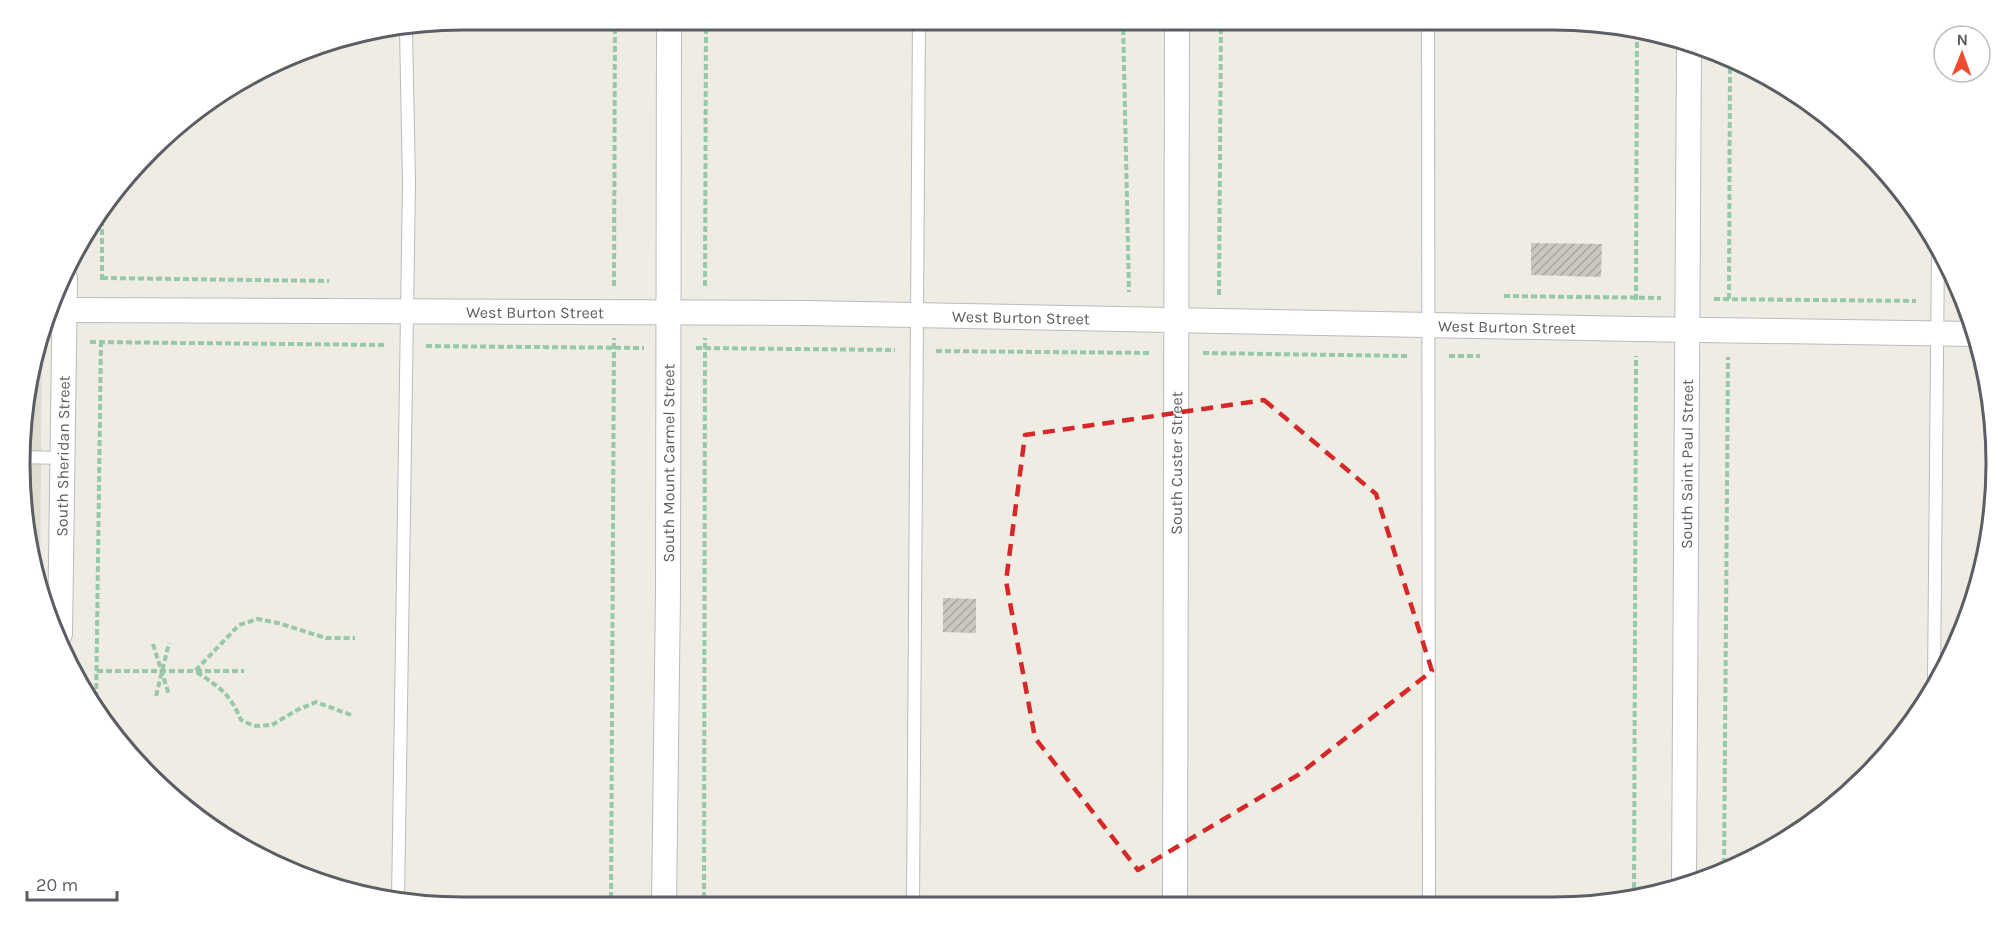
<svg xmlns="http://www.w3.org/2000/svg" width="2016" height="927" font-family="Karla,sans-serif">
  <defs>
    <pattern id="building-hatch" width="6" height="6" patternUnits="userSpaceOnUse" patternTransform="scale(1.5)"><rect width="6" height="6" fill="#c9c7c0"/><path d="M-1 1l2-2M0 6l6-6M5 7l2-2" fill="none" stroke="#a6a5a0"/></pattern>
  </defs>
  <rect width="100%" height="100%" fill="#efede3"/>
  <polygon fill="#dfdcd1" points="42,339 40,581 28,550 20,463 28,377"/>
  <g fill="url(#building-hatch)">
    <polygon points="1531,243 1602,244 1601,277 1531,275"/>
    <polygon points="943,598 976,599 976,633 943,632"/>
  </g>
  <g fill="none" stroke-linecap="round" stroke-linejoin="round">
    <g stroke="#b8bbc0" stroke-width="14">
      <g id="lane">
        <polyline points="1428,20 1429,904"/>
        <polyline points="20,457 63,458"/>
        <polyline points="1934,683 1938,248"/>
        <polyline points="398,901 409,183 406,29"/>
        <polyline points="913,906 919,20"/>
      </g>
    </g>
    <g stroke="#b8bbc0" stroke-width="26">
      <g id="street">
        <path id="s1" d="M65 310 808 313 1636 329 1975 334"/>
        <path id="s2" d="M60 634 65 278"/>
        <path id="s3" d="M1684 884 1689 43"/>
        <path id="s4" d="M1175 905 1177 20"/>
        <path id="s5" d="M664 907 668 591 669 20"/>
      </g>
    </g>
    <g stroke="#98c8aa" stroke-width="4" stroke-dasharray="6 3" stroke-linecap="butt">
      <polyline points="1123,20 1129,292"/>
      <polyline points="102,278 329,281"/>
      <polyline points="102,280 102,213"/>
      <polyline points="614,286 615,20"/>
      <polyline points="705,286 706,20"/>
      <polyline points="1219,295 1221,20"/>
      <polyline points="1504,296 1661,298"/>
      <polyline points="1714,299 1916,301"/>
      <polyline points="1729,299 1730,57"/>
      <polyline points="1636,300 1637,28"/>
      <polyline points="90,342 386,345"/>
      <polyline points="426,346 644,348"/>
      <polyline points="696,348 895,350"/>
      <polyline points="936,351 1150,353"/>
      <polyline points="1203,353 1408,356"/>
      <polyline points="1449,356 1480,356"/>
      <polyline points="153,644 169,695"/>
      <polyline points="97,671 244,671"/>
      <polyline points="156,696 169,643"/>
      <polyline points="96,707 101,341"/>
      <path d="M351 715 316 702 297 710 272 725 254 726 241 720C229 692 219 687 195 671L239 625 258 619 278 623 326 638H355"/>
      <polyline points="1724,873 1728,357"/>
      <polyline points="1634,897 1636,356"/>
      <polyline points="611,907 614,338"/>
      <polyline points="704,907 705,338"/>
    </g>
    <use href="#lane" stroke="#fff" stroke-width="12"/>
    <use href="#street" stroke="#fff" stroke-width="24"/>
  </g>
  <path fill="none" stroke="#d62828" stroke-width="4.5" stroke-dasharray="12 8" stroke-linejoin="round" d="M1264 400 1376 494 1432 671 1298 775 1138 870 1035 738 1006 581 1025 435Z"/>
  <g text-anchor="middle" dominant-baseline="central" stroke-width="5" stroke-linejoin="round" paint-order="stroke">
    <g font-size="16" fill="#5b5e64" stroke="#fff">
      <text stroke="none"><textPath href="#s1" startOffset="470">West Burton Street</textPath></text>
      <text stroke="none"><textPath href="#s1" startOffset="956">West Burton Street</textPath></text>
      <text stroke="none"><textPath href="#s1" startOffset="1442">West Burton Street</textPath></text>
      <text stroke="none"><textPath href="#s2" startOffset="178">South Sheridan Street</textPath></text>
      <text stroke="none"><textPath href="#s4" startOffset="442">South Custer Street</textPath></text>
      <text stroke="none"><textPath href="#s5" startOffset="444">South Mount Carmel Street</textPath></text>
      <text stroke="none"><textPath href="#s3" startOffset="420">South Saint Paul Street</textPath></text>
    </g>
  </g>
  <path d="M0 0H2016V927H0ZM463 30H1553A433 433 0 0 1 1986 463V464A433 433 0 0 1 1553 897H463A433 433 0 0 1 30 464V463A433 433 0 0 1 463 30Z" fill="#fff" fill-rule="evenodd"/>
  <path fill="none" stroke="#5b5e64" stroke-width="3" d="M463 30H1553A433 433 0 0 1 1986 463V464A433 433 0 0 1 1553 897H463A433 433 0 0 1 30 464V463A433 433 0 0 1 463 30Z"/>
  <g transform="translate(1962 54) rotate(1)"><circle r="28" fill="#ffffff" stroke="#bdbfc1" stroke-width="1.5"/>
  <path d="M0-4.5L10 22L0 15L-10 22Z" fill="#ee4c2a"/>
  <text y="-9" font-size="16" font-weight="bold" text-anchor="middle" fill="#5b5e64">N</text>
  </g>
  <path d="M27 891v9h90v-9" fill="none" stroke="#5b5e64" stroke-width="3"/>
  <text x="36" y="891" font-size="18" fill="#5b5e64" stroke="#ffffff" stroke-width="4.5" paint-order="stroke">20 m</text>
</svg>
